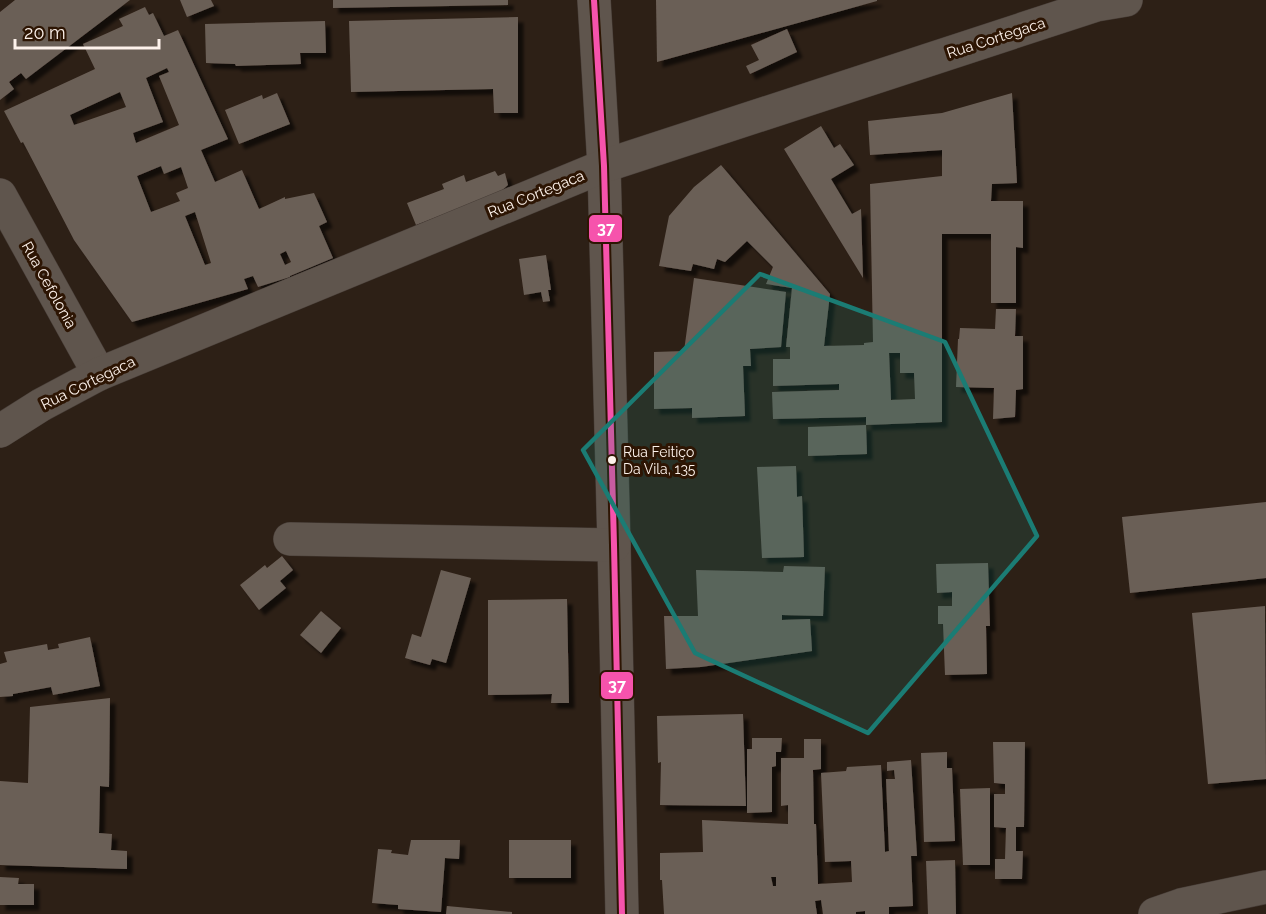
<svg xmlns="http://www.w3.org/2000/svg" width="1266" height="914" font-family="Raleway,sans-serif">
  <defs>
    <filter id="shadow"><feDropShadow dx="5.5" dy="5.5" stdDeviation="1.5" flood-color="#0009"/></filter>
  </defs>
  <rect width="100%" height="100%" fill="#2d2016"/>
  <g fill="#6b5f56" fill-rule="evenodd" filter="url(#shadow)">
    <polygon points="15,0 130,0 26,79 21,73 9,82 14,89 0,100 0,12"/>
    <polygon points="180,0 211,0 214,6 187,17"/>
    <polygon points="333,0 508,0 508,5 333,8"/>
    <polygon points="656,0 877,0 877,1 657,62"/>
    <path d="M145 7 149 15 153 13 164 36 178 30 228 139 201 150 215 182 242 170 259 209 285 197V199L314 193 327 222 319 226 333 258 290 276V277L258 287 253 276 244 279 248 289 132 322 74 240 23 142 21 143 4 111 95 69 83 44 123 26 119 19ZM167 68 169 72 159 76 179 125 136 143 133 133 163 122 146 78ZM120 92 126 107 74 125 70 115ZM161 166 164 174 181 167 188 188 176 193 180 201 151 212 137 176ZM195 212 211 263 205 265 185 216ZM286 251 291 262 285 265 280 254Z"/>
    <polygon points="518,17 518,113 494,113 493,89 351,92 349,21"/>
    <polygon points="325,21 326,53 300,53 301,64 236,66 235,64 206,63 205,24"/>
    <polygon points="787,29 797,52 750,74 746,66 759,60 751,45"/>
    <polygon points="277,93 290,124 239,144 225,110 262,95 263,99"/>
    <path d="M1012 93 1017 183 992 184 991 201H1023V248L1016 247V303H991V234H942V422L866 425V417L773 419 772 392 839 390V384L773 386V359H790V347H786L792 288 766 284 773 267 747 241 725 262 717 259 714 269 693 264 691 271 659 266 669 216 694 187 721 165 830 294 824 346 864 345V343L873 342 870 184 942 176V150L870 155 868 121 942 113ZM889 353H900V373H914L915 399 891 400Z"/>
    <polygon points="821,126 834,148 840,144 854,165 831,179 852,214 861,209 863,278 784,149"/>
    <polygon points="495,171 498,176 505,173 508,185 499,193 416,225 407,203 444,189 442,184 464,175 466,182"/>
    <polygon points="546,255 551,290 548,290 550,301 543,302 541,292 524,295 519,259"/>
    <polygon points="694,278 786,292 781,347 750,349 751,366 743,366 745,416 692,418 692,408 654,409 654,352 684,351"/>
    <polygon points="996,309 1016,309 1015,336 1023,336 1023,389 1016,390 1015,417 993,419 994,388 956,387 958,339 959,339 960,328 995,329"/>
    <polygon points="866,425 867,454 808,456 808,427"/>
    <polygon points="796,466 797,497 802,496 804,557 762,558 757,467"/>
    <polygon points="1266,502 1266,578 1130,593 1122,517"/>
    <polygon points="282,556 293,570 280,581 286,588 259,610 240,585 265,565 267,568"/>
    <polygon points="988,563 990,626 986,626 987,674 945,675 943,624 938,624 938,606 952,606 952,592 937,593 936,564"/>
    <polygon points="784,566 825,567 823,616 782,615 782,620 810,619 812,651 701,667 666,669 664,616 698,616 696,570 783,572"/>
    <polygon points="441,570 471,578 446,663 432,659 430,665 405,658 412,634 421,637"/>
    <polygon points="567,599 569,703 551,703 552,694 488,695 488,600"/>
    <polygon points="1265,606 1266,779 1208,784 1192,613"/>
    <polygon points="321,611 341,628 321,653 300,635"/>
    <polygon points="90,637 100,686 53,695 51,687 13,694 13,696 0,697 0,664 7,662 4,652 47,644 48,650 59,648 58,644"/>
    <polygon points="110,698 109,787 100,786 99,833 112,834 111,850 127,851 127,869 0,865 0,781 28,783 30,707"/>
    <polygon points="743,714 746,806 660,805 661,762 658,763 657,716"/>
    <polygon points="752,738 782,738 781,752 776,752 776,766 772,767 772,812 747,813 747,749 752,749"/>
    <path d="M804 739H821V769L813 770 814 824H816L818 884 852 882 851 861 825 862 821 773 846 771 847 767 881 765 885 852 889 851 886 779H895L894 770 887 771V762L911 760 917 856H911L913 906 889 907V914H865V911L856 912V914H823L821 900 815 901 817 914H664L662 880H660V853L703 852 702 820 788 824V805L781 806V758H804ZM771 877H776V886H773Z"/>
    <polygon points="993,742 1025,742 1024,827 1016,827 1016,851 1023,851 1022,879 995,879 995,859 1005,859 1006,828 994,827 994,794 1005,794 1005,784 994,783"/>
    <polygon points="947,752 947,768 952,768 955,841 924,842 921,753"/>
    <polygon points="990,788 990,865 963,865 960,789"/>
    <polygon points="411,840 460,840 459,859 445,858 441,912 398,909 398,905 372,903 378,849 392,850 391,853 408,855"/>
    <rect x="509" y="840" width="62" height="38"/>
    <polygon points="955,860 956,914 928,914 926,861"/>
    <polygon points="0,877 19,878 18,884 34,884 34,905 0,905"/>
    <polygon points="447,906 512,912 512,914 446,914"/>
  </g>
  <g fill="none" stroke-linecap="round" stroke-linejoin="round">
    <g stroke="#473d37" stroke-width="34">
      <g id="minor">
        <polyline points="594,0 604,166 614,545 622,914"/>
        <polyline points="0,195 99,374"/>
        <polyline points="0,431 41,405 99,374 604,166 1096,5 1126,0"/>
        <polyline points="290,539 614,545"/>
        <polyline points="1155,914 1181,905 1266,887"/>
      </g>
    </g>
    <use href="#minor" stroke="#5f554d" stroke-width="33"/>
    <g stroke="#2d1503" stroke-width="10">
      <polyline id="bus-1" points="594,0 604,166 614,545 622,914"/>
    </g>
    <use href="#bus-1" stroke="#f653ac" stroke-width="6"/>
  </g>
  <path fill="#1b7c74" fill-opacity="0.2" stroke="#1b7c74" stroke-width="4.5" stroke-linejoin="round" d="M760 274 945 342 1037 536 868 733 695 653 583 450Z"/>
  <circle fill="#fdf2eb" stroke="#2d1503" stroke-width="2" cx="612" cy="460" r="5"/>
  <g text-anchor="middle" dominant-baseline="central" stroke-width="6" stroke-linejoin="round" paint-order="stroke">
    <g font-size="14" fill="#fdf2eb" stroke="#2d1503" text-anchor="start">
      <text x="623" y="452">Rua Feitiço<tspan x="623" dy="17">Da Vila, 135</tspan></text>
    </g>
    <g font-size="15" fill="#fdf2eb" stroke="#2d1503">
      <text transform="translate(996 38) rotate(-18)">Rua Cortegaca</text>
      <text transform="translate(536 194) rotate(-22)">Rua Cortegaca</text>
      <text transform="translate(49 285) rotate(61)">Rua Cefolonia</text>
      <text transform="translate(88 383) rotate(-26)">Rua Cortegaca</text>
    </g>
  </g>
  <g stroke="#2d1503" stroke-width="2">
    <rect x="588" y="214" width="35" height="29" rx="6" fill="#f653ac"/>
    <rect x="600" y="671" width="34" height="29" rx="6" fill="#f653ac"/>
  </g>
  <g font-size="16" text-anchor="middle" font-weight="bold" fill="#fff">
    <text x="606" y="234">37</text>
    <text x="617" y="691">37</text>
  </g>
  <path d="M15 39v9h144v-9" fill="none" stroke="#fdf2eb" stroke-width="3"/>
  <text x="24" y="39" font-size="18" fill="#fdf2eb" stroke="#2d1503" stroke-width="4.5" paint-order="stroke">20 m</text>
</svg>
